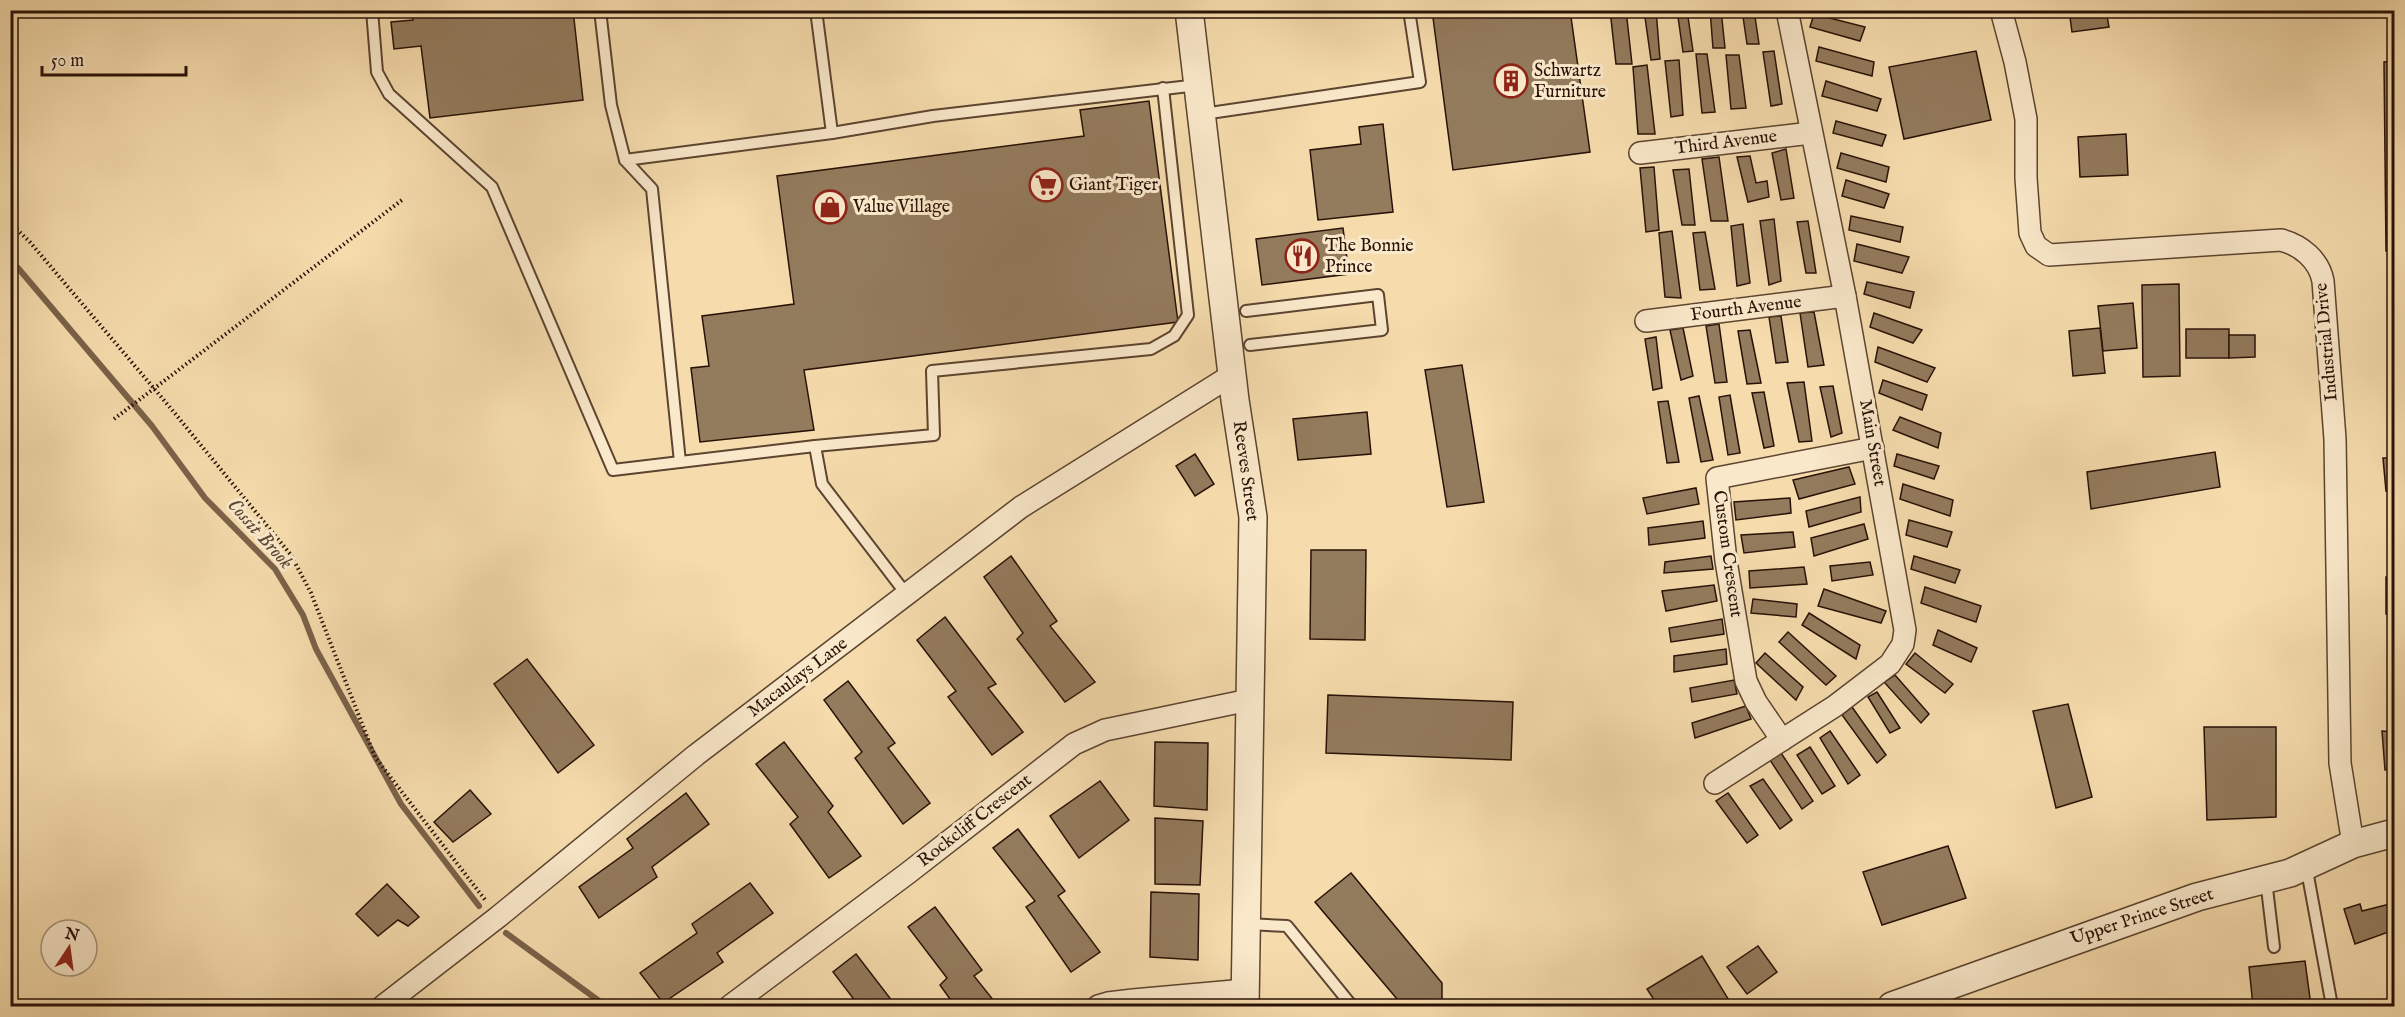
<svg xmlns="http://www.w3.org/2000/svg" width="2405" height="1017" font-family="'IM FELL English',serif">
  <rect width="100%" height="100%" fill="#f6dcad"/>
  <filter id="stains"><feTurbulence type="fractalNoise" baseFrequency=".00333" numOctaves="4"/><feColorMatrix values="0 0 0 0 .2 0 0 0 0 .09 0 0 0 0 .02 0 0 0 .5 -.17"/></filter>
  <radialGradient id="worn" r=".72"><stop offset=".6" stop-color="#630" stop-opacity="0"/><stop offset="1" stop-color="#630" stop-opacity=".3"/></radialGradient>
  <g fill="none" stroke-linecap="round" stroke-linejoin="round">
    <g stroke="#7a6249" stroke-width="6">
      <polyline points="18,268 152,426 205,498 275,569 303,615 316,649 401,804 479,906"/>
      <polyline points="506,933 606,1006"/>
    </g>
  </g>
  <g fill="#937b5d" stroke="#281207" stroke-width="1.5">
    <polygon points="412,10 573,10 583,100 430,118 421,46 394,49 391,22 413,20"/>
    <polygon points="1432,10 1570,10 1590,152 1453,170"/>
    <polygon points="1610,10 1626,10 1632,64 1616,64"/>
    <polygon points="1644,10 1656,10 1660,59 1651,60"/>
    <polygon points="1677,10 1687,10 1693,51 1683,52"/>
    <polygon points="1710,10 1721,10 1725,48 1713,48"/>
    <polygon points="1742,10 1754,10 1759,44 1747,44"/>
    <polygon points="2069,10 2106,10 2109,27 2072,32"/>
    <polygon points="1814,14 1865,27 1860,41 1810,27"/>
    <polygon points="1819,47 1874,62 1872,76 1816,61"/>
    <polygon points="1774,51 1782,104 1771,106 1763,52"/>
    <polygon points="1976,51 1991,120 1904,139 1889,67"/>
    <polygon points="1696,54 1707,54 1715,112 1702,113"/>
    <polygon points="1726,55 1739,55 1746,108 1731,109"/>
    <polygon points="1679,60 1683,115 1671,117 1665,61"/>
    <polygon points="2394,61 2394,250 2386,251 2384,62"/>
    <polygon points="1647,65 1655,134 1638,134 1633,67"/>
    <polygon points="1826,81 1881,99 1877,111 1822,96"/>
    <polygon points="1149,101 1178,322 804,370 814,430 700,442 691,368 709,366 702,316 794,304 777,176 1084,136 1080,110"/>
    <polygon points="1836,121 1886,135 1882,146 1833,133"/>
    <polygon points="1383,124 1393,212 1318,220 1310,150 1361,144 1359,127"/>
    <polygon points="2126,134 2128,175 2080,177 2078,137"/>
    <polygon points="1786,149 1794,198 1781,200 1772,153"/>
    <polygon points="1841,153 1889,167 1886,182 1837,168"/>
    <polygon points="1750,156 1756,183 1767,181 1769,197 1748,202 1737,157"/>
    <polygon points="1719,157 1728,221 1711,221 1702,159"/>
    <polygon points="1654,167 1659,230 1646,232 1640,168"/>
    <polygon points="1689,169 1695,225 1682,225 1673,170"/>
    <polygon points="1846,180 1889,194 1884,208 1842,196"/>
    <polygon points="1851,216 1903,227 1900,242 1849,230"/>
    <polygon points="1774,219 1781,281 1769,285 1760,221"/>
    <polygon points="1808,221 1816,273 1806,273 1797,222"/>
    <polygon points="1743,224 1750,283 1737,286 1731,226"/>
    <polygon points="1343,228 1349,274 1262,285 1256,239"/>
    <polygon points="1672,231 1681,298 1665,297 1659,233"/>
    <polygon points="1705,232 1715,289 1700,290 1693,233"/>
    <polygon points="1857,244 1909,257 1902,273 1854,261"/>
    <polygon points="1867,282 1914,292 1910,308 1864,294"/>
    <polygon points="2179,284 2180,376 2143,377 2142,285"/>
    <polygon points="2133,303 2137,348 2103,351 2098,306"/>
    <polygon points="1814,312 1824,365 1808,367 1800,313"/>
    <polygon points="1874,313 1922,330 1913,343 1870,327"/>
    <polygon points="1781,316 1788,362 1776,363 1769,317"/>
    <polygon points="1719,324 1727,382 1715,383 1706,326"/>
    <polygon points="1683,328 1693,376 1681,380 1670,330"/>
    <polygon points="2100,328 2105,373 2073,376 2069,331"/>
    <rect x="2186" y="329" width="43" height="29"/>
    <polygon points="1750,330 1761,383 1747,384 1738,331"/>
    <polygon points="2229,335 2255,335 2255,357 2229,358"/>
    <polygon points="1656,337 1662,388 1653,390 1645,339"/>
    <polygon points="1878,347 1935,368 1927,382 1875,362"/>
    <polygon points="1462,365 1484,502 1447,507 1425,370"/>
    <polygon points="1883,380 1927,395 1922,410 1879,393"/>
    <polygon points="1804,382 1812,441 1799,442 1787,383"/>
    <polygon points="1833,386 1842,433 1831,437 1820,387"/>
    <polygon points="1764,392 1774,446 1764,448 1752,393"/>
    <polygon points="1730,395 1740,453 1728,455 1719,397"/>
    <polygon points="1699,396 1713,460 1701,462 1689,398"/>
    <polygon points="1668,401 1679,462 1667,463 1658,402"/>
    <polygon points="1367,412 1371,454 1298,460 1293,419"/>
    <polygon points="1900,417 1941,433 1938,448 1893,430"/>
    <polygon points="2215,452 2220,487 2091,509 2087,472"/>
    <polygon points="1195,454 1214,484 1195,496 1176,466"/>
    <polygon points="1897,454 1939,466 1934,479 1894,466"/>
    <polygon points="2383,458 2394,458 2394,491 2386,491"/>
    <polygon points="1849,467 1855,484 1799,499 1793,480"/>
    <polygon points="1903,484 1953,500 1950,516 1900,499"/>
    <polygon points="1696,488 1699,504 1647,514 1643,498"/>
    <polygon points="1860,497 1861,512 1809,527 1806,511"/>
    <polygon points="1790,498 1791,513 1736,520 1734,502"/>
    <polygon points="1909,520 1952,532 1947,547 1906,535"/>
    <polygon points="1703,521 1705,538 1649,545 1648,528"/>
    <polygon points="1864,524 1868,539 1814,556 1811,538"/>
    <polygon points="1793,532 1795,547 1744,553 1741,535"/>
    <polygon points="1311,550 1366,550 1365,640 1310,639"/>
    <polygon points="1011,556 1057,621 1050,626 1095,682 1065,702 1017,639 1023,633 984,577"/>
    <polygon points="1711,556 1713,569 1664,573 1665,562"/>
    <polygon points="1914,556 1960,570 1955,583 1911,569"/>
    <polygon points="1870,562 1873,575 1832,581 1830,566"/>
    <polygon points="1804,567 1807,584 1750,588 1749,571"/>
    <polygon points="2386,577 2394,578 2394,614 2386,614"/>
    <polygon points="1714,585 1717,601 1666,611 1662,591"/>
    <polygon points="1925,587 1981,606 1976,622 1921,603"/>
    <polygon points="1824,589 1886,611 1881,623 1818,606"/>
    <polygon points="1753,599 1797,604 1796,617 1751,613"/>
    <polygon points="1809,613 1860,645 1856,659 1802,625"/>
    <polygon points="945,617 996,684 988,688 1023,732 992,755 948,697 956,691 917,640"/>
    <polygon points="1722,619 1724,634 1671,642 1669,628"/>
    <polygon points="1938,630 1977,648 1971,662 1933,645"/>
    <polygon points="1788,632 1836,676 1826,685 1779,642"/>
    <polygon points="1726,649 1727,664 1674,672 1674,656"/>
    <polygon points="1765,653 1803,687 1796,700 1756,663"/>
    <polygon points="1915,653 1953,684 1945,693 1906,664"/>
    <polygon points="527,659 594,745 558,773 494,684"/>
    <polygon points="1895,675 1929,714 1921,723 1884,682"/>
    <polygon points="1734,680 1737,694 1692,702 1690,688"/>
    <polygon points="848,681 895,743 888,748 930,803 903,824 855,758 862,752 824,700"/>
    <polygon points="1877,692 1900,728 1890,733 1868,697"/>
    <polygon points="1328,695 1513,702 1511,760 1326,753"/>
    <polygon points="2068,704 2092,797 2056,808 2033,711"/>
    <polygon points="1746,706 1751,719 1695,738 1692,723"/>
    <polygon points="1852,707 1886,755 1877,763 1842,715"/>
    <polygon points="2204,727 2276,727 2276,817 2207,820"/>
    <polygon points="1830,731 1860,775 1848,784 1820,738"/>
    <polygon points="2382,731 2394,732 2394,769 2385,770"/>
    <polygon points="784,742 833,806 828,812 861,856 829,878 790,824 798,817 756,764"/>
    <polygon points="1155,742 1208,743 1207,810 1154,806"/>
    <polygon points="1810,747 1835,786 1822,794 1797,755"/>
    <polygon points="1781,753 1813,801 1802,809 1770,760"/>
    <polygon points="1763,779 1792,820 1780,829 1750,786"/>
    <polygon points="1100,781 1129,820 1079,858 1050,816"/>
    <polygon points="470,790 491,814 453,842 434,822"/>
    <polygon points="686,793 709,824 652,867 657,877 599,918 579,887 633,848 627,839"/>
    <polygon points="1728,793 1758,835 1747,843 1716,801"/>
    <polygon points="1155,818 1203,821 1200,885 1155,884"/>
    <polygon points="1018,829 1065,891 1058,896 1100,952 1071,972 1026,907 1035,901 993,848"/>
    <polygon points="1948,846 1966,898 1882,925 1863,872"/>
    <polygon points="1351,873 1442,983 1442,1006 1403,1006 1315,902"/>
    <polygon points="750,883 773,913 717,953 723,962 663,1003 640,973 697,933 692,924"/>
    <polygon points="387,884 419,917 408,926 398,920 378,936 356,914"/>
    <polygon points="1151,892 1199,894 1198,960 1150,957"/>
    <polygon points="2360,904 2362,911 2390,904 2394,917 2394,930 2355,944 2344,909"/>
    <polygon points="935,907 982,970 974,976 998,1006 955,1006 940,985 947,978 908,927"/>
    <polygon points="1758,946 1777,972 1747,994 1727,967"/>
    <polygon points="856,954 896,1006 859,1006 833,972"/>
    <polygon points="1702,956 1730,1002 1724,1006 1658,1006 1647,989"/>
    <polygon points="2305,961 2311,1006 2253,1006 2249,967"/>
  </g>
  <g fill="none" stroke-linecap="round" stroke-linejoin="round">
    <g stroke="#5c4430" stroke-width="14">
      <g id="service">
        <polyline points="372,10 377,72 389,94 492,187 613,470 815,446 934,435 932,371 1151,349 1174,336 1188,315 1163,88"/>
        <polyline points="600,10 611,105 625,160 832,133"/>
        <polyline points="816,10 832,133 933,116 1198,85"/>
        <polyline points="1203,114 1420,82 1409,10"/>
        <polyline points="625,160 652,189 680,462"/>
        <polyline points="1246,311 1378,295 1382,330 1250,345"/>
        <polyline points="815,446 822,484 907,595"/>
        <polyline points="2306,865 2332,1006"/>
        <polyline points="2266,880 2274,947"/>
        <polyline points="1247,924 1287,926 1352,1006"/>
      </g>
    </g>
    <g stroke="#5c4430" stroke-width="24">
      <g id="minor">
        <path d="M2001 10 2015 62 2026 119V178L2030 233 2036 246 2049 255 2281 240C2301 245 2319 260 2323 281L2335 439 2340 763 2353 844"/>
        <polyline points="1640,153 1811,133"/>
        <polyline points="1646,321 1845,296"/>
        <polyline points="1782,740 1756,702 1746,681 1726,561 1717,478 1873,448"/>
        <polyline points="1715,783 1835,706 1890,664 1903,644 1905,630 1845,296 1787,10"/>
        <polyline points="383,1006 498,917 696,755 1021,507 1232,375"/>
        <polyline points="730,1006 908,873 1074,744 1105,730 1249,700"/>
        <polyline points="1098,1006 1108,1003 1133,1000 1245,990"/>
      </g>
    </g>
    <g stroke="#5c4430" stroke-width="30">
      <g id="tertiary">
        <polyline points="1189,10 1235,400 1253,517 1245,1006"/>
        <polyline points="1892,1006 2197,897 2290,873 2353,844 2394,833"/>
      </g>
    </g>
    <g stroke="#281207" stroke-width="4" stroke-dasharray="1.5 3" stroke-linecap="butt">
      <polyline points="10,223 29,241 168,405 291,555 311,593 375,757 486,901"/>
      <polyline points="114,419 402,200"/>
    </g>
    <use href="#service" stroke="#f9e8ca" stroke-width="10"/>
    <use href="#minor" stroke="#f9e8ca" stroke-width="21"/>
    <use href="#tertiary" stroke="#f9e8ca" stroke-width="27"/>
  </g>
  <defs>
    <g id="building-ring" transform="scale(1.725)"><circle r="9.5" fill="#f9e8ca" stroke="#8f2418" stroke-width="1.5"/><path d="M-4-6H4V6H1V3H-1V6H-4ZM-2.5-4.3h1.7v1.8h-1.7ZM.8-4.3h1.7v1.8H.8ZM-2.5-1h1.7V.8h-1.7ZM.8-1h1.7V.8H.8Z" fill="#8f2418"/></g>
    <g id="supermarket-ring" transform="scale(1.725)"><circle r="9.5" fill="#f9e8ca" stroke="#8f2418" stroke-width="1.5"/><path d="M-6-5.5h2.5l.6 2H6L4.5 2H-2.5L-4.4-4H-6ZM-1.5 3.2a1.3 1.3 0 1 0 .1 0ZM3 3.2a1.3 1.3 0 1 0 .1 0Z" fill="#8f2418"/></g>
    <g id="shop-ring" transform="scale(1.725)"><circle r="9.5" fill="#f9e8ca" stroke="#8f2418" stroke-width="1.5"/><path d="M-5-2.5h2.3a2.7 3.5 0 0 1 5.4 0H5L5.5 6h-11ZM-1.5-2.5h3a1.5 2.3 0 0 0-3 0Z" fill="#8f2418"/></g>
    <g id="restaurant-ring" transform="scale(1.725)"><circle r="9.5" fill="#f9e8ca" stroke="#8f2418" stroke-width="1.5"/><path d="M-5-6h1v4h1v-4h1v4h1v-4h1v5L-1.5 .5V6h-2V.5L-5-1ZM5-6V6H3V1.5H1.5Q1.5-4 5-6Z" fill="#8f2418"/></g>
  </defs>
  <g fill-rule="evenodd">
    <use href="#building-ring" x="1511" y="81"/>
    <use href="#supermarket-ring" x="1046" y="185"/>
    <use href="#shop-ring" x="830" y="207"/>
    <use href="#restaurant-ring" x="1302" y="256"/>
  </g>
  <g text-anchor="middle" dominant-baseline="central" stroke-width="6" stroke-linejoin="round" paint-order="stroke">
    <g font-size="18" fill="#281207" stroke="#f9e8ca" text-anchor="start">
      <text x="1534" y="71">Schwartz<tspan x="1534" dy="21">Furniture</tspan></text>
      <text x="1069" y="185">Giant Tiger</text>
      <text x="853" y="207">Value Village</text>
      <text x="1325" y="246">The Bonnie<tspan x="1325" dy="21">Prince</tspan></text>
    </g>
    <g font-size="18" fill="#281207" stroke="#f9e8ca">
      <text transform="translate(1726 143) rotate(-7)">Third Avenue</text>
      <text transform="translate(1746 309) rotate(-7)">Fourth Avenue</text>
      <text transform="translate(2327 342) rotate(-95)">Industrial Drive</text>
      <text transform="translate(1872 443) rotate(80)">Main Street</text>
      <text transform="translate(1245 471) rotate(82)">Reeves Street</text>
      <text transform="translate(1727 554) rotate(82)">Custom Crescent</text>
      <text transform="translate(798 678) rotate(-37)">Macaulays Lane</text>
      <text transform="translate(975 821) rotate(-38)">Rockcliff Crescent</text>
      <text transform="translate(2142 917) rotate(-18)">Upper Prince Street</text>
    </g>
    <g font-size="20" font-style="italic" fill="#5e4733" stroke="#f9e8ca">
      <text transform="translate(260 534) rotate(48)">Cossit Brook</text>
    </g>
  </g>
  <rect width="2405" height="1017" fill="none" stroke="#f6dcad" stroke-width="36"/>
  <rect x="12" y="12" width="2381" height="993" fill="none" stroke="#281207" stroke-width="3"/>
  <rect x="18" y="18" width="2369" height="981" fill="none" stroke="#281207" stroke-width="1.5"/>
  <g transform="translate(69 948) rotate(13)"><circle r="28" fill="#f9e8ca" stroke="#a5927c" stroke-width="1.5"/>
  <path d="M0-4.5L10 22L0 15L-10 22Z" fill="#8f2418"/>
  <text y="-9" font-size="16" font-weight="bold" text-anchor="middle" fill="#281207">N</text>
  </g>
  <path d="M42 66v9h144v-9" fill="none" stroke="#281207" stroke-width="3"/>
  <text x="51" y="66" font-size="18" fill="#281207" stroke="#f9e8ca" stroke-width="4.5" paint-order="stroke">50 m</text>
  <rect width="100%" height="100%" filter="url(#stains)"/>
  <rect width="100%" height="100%" fill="url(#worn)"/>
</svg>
